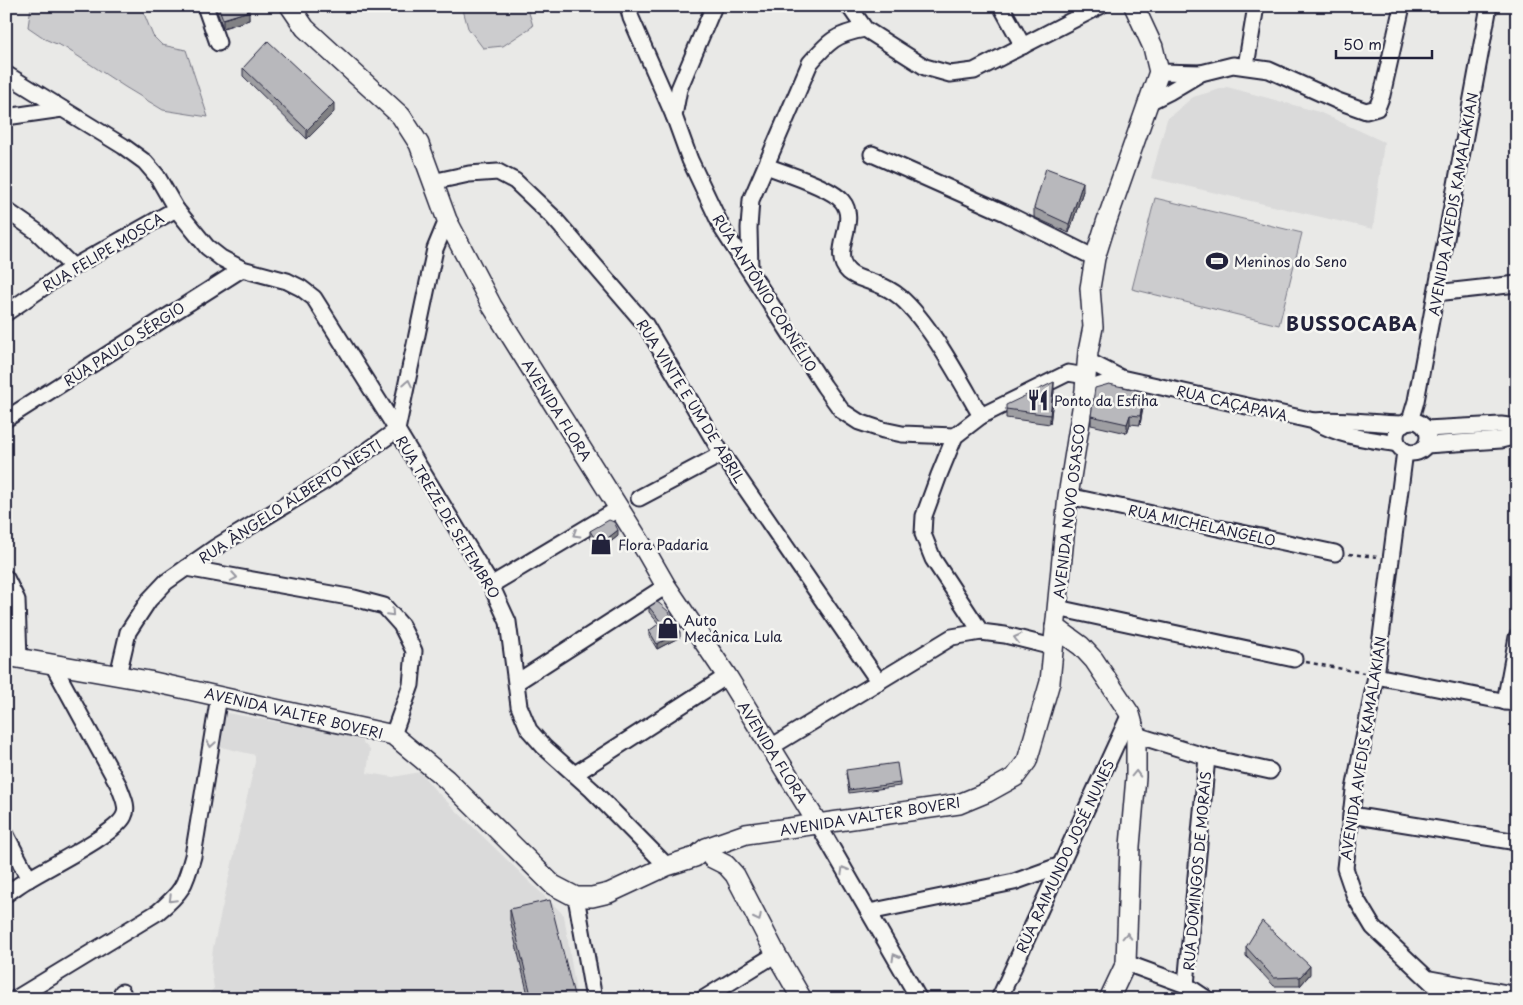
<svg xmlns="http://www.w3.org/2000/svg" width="1523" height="1005" font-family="'Playpen Sans',sans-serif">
  <rect width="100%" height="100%" fill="#e9e9e7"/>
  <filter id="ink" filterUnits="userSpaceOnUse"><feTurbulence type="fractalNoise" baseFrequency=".02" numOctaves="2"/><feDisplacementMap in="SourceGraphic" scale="10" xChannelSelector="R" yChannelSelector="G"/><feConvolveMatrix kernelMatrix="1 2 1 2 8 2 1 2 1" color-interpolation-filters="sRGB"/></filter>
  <g filter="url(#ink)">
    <g fill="#dadada">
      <polygon points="1227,87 1319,112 1384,142 1373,229 1151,178 1167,119 1193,97"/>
      <polygon points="227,713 357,736 370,750 367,773 393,777 420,772 435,790 564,915 577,999 205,999 214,988 211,967 213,948 255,762 255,755 221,747 221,731"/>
    </g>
    <g fill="#ccccce" stroke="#777784">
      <polygon points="31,6 141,6 153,36 162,45 186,50 208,117 163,110 125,87 64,47 47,40 28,27"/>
      <polygon points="462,6 527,6 533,26 503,46 483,48 468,28"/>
      <polygon points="1155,198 1302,233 1279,325 1132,289"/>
    </g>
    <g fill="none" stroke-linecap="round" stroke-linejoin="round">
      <g stroke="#22223b" stroke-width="19">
        <g id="minor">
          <polyline points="205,6 218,43"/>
          <polyline points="628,6 631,18 674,116 690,160 723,230 824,386 842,411 859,422 883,430 902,434 955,436"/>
          <polyline points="849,6 865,29 925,67 950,74 974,71 1100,6"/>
          <polyline points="1001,6 1023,46"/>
          <polyline points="1246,66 1256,6"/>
          <polyline points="1159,72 1201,73"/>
          <polyline points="6,74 123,146 145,162 157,176 176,209 207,247 221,258 242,269 287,281 301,288 314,298 397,430 491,585 508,622 519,706 529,730 544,747 592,790 667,866"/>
          <polyline points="1149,102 1169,92 1201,73 1233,65 1269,70 1338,101 1366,111 1377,108 1382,95 1402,6"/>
          <polyline points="674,116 679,89 714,6"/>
          <polyline points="6,117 62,109"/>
          <polyline points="872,154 1005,213 1095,258"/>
          <path d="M766 166C785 173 830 187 842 201 860 222 828 253 849 272 857 279 868 280 877 284 885 287 894 292 900 297 931 324 960 380 981 416"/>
          <polyline points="432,182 469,174 498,172 515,181 553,217 645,324 722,454 879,682"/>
          <polyline points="6,210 36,231 73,267"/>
          <path d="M750 270 749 228 751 200 810 63C829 41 836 34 865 29"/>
          <polyline points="1436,293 1517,284"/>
          <polyline points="6,313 73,267 176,209"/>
          <path d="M1088 361 1121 378 1314 421C1342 437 1367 439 1398 444"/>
          <polyline points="1085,390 1121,378"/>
          <polyline points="6,419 242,269"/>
          <path d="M1314 421C1343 418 1373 424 1402 424"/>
          <polyline points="1410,421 1416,401 1489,6"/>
          <circle cx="1412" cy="437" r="16"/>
          <polyline points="1426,429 1501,425 1517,427"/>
          <polyline points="1426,445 1501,440 1517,436"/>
          <polyline points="1405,451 1376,676 1354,790 1345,868 1355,897 1373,927 1449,999"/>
          <polyline points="1068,496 1335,553"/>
          <polyline points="639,498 722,454"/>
          <polyline points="186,568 354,598 384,606 401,625 414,651 411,685 393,735"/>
          <polyline points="6,578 17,600 19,659"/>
          <polyline points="491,585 618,509"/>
          <polyline points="1057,608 1294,659"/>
          <polyline points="981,632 933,559 923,534 924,516 939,475 955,436 981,416 1068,373 1086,376"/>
          <polyline points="118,675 128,632 149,600 166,582 216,547 323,482 397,430 435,249 447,220"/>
          <polyline points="1376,676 1517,704"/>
          <polyline points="517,682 666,586"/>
          <polyline points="1505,702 1517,637"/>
          <polyline points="1136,735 1207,757 1270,771"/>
          <polyline points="771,747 952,637 981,632 1005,635 1053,647"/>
          <polyline points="575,774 727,676"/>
          <polyline points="1351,815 1517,842"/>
          <polyline points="818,824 919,999"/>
          <polyline points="6,835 29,879"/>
          <path d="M6 894C14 889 21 883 29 879 48 867 116 834 124 816 129 807 122 795 119 786L53 665"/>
          <polyline points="576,897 594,999"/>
          <polyline points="869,912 1014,882 1061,865"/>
          <polyline points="1126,963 1186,985 1207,999"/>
          <polyline points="1430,979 1517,995"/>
          <polyline points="1186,985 1207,757"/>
          <polyline points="122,992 125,999"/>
          <path d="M15 999 158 912C182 892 185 886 193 856L219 696"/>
          <polyline points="703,999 776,954"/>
          <polyline points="999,999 1130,714"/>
        </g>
      </g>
      <g stroke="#22223b" stroke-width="22">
        <g id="major">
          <polyline points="290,6 305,28 401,116 419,144 447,220 492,306 647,553 666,586 727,676 818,824"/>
          <polyline points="1055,627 1081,646 1094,660 1130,714 1136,735 1136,777 1130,846 1126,963 1109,999"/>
          <polyline points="6,656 149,681 393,735 446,779 553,885 576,897 592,897 609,893 667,866 695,857 706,848 746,834 959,804 988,792 1015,777 1027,761 1050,682 1068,496 1085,390 1088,352 1093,327 1090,288 1095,258 1106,223 1159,72 1153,47 1134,6"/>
          <polyline points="712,858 726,865 735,875 776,954 802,999"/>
        </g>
      </g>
      <g stroke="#22223b" stroke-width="2.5" stroke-dasharray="4 4" stroke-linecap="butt">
        <polyline points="1349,554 1378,557"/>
        <polyline points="1306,662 1364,673"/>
      </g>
      <use href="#minor" stroke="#f6f6f2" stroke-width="15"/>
      <use href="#major" stroke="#f6f6f2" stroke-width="19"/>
    </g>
    <g fill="#9e9ea2" stroke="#22223b">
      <polygon points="215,6 248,6 249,20 223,28"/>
      <polygon points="243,68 334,112 307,139 243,76"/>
      <polygon points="1083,191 1069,233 1034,217 1034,208"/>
      <polygon points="1054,391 1050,424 1006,418 1006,409"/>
      <polygon points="1146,400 1142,412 1140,425 1130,424 1127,433 1091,425 1091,416"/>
      <polygon points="590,531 618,536 599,551 590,537"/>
      <polygon points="649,607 680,637 657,649 649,636 649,631 659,624 649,612"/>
      <polygon points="846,773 900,783 900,786 849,793"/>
      <polygon points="510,909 575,999 529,999 510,920"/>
      <polygon points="1246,947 1310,974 1300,986 1274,986 1246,956"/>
    </g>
    <g fill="#818184" stroke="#22223b">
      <polygon points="249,11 249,20 223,28 223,19"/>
      <polygon points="334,103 334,112 307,139 307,130"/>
      <polygon points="1083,182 1083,191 1069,233 1069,224"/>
      <polygon points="1054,382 1054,391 1050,424 1050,415"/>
      <polygon points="1146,392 1146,400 1142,412 1140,425 1142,403"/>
      <polygon points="1130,415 1130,424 1127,433 1127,424"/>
      <polygon points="618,530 618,536 599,551 599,545"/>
      <polygon points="680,632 680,637 657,649 657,644"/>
      <polygon points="1310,966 1310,974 1300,986 1300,977"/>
    </g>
    <g fill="#b8b8bc" stroke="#22223b">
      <polygon points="218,6 248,6 249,11 223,19"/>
      <polygon points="268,41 334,103 307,130 243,68"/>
      <polygon points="1046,168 1083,182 1069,224 1034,208"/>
      <polygon points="1054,382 1050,415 1006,409 1006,405"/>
      <polygon points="1109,384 1146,392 1142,403 1140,416 1130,415 1127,424 1091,416 1095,388"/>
      <polygon points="609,520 614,522 618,530 599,545 590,531"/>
      <polygon points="657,602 660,604 669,612 680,632 657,644 649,631 661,622 649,607"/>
      <polygon points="897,763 900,783 849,790 846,770"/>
      <polygon points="550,900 575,999 532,999 510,909"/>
      <polygon points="1262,921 1310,966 1300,977 1274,978 1246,947"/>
    </g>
    <defs><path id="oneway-chevron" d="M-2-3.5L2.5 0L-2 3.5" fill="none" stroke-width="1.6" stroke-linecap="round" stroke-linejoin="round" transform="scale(1.25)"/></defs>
    <g stroke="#9797a0">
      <use href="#oneway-chevron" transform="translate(408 383) rotate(-78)"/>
      <use href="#oneway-chevron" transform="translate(576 534) rotate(149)"/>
      <use href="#oneway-chevron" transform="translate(234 577) rotate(10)"/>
      <use href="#oneway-chevron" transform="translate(391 613) rotate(47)"/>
      <use href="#oneway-chevron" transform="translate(1017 638) rotate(-166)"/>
      <use href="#oneway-chevron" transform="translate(211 744) rotate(99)"/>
      <use href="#oneway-chevron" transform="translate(1136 774) rotate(-88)"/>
      <use href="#oneway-chevron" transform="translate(844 870) rotate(-120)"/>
      <use href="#oneway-chevron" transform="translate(172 899) rotate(135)"/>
      <use href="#oneway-chevron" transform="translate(758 918) rotate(63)"/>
      <use href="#oneway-chevron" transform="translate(1127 936) rotate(-88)"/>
      <use href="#oneway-chevron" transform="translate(895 957) rotate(-120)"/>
    </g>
  </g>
  <defs>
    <g id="stadium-bare" transform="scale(1.725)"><path d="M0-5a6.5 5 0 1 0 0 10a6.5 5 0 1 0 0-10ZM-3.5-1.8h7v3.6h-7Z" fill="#22223b" stroke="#f6f6f2" stroke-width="2.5" paint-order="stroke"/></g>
    <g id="restaurant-bare" transform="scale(1.725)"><path d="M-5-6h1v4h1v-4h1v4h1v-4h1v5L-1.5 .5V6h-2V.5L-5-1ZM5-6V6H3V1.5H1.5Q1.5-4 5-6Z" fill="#22223b" stroke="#f6f6f2" stroke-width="2.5" paint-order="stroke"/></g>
    <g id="shop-bare" transform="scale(1.725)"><path d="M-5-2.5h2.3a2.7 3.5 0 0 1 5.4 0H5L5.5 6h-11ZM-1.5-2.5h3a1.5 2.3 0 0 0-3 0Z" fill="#22223b" stroke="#f6f6f2" stroke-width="2.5" paint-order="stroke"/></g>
  </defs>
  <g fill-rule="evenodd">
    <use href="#stadium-bare" x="1217" y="261"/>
    <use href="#restaurant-bare" x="1038" y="400"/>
    <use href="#shop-bare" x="601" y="544"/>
    <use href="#shop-bare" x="668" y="628"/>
  </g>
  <g text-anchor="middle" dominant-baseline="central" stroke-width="5" stroke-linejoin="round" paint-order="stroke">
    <g font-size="14" fill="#22223b" stroke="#f6f6f2">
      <text transform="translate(1453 204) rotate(-80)">AVENIDA AVEDIS KAMALAKIAN</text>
      <text transform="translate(103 252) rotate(-31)">RUA FELIPE MOSCA</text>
      <text transform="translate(765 293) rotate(58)">RUA ANTÔNIO CORNÉLIO</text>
      <text transform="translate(124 344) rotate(-33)">RUA PAULO SÉRGIO</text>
      <text transform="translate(691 401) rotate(58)">RUA VINTE E UM DE ABRIL</text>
      <text transform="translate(1232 403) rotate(13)">RUA CAÇAPAVA</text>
      <text transform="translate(557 410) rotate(58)">AVENIDA FLORA</text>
      <text transform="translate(290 501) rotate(-33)">RUA ÂNGELO ALBERTO NESTI</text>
      <text transform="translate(1069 511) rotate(-83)">AVENIDA NOVO OSASCO</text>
      <text transform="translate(448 517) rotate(59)">RUA TREZE DE SETEMBRO</text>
      <text transform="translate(1202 525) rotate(12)">RUA MICHELANGELO</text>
      <text transform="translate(294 713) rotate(13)">AVENIDA VALTER BOVERI</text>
      <text transform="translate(1363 748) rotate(-81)">AVENIDA AVEDIS KAMALAKIAN</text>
      <text transform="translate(773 752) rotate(58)">AVENIDA FLORA</text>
      <text transform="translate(870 816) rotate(-9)">AVENIDA VALTER BOVERI</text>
      <text transform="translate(1065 856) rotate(-65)">RUA RAIMUNDO JOSÉ NUNES</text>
      <text transform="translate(1197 871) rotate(-85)">RUA DOMINGOS DE MORAIS</text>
    </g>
    <g font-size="14" fill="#22223b" stroke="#f6f6f2" text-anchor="start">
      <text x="1234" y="261">Meninos do Seno</text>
      <text x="1054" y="400">Ponto da Esfiha</text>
      <text x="618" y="544">Flora Padaria</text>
      <text x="684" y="620">Auto<tspan x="684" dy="16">Mecânica Lula</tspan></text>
    </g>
    <g font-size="19" font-weight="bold" letter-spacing="1" fill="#22223b" stroke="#f6f6f2">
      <text x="1352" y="323">BUSSOCABA</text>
    </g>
  </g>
  <rect width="1523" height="1005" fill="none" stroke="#f6f6f2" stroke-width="25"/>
  <rect x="12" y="12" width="1498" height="980" fill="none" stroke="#22223b" stroke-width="2" filter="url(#ink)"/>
  <path d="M1336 50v8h96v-8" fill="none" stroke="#22223b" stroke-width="2.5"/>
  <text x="1343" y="50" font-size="15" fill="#22223b" stroke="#f6f6f2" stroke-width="4" paint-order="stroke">50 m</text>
</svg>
